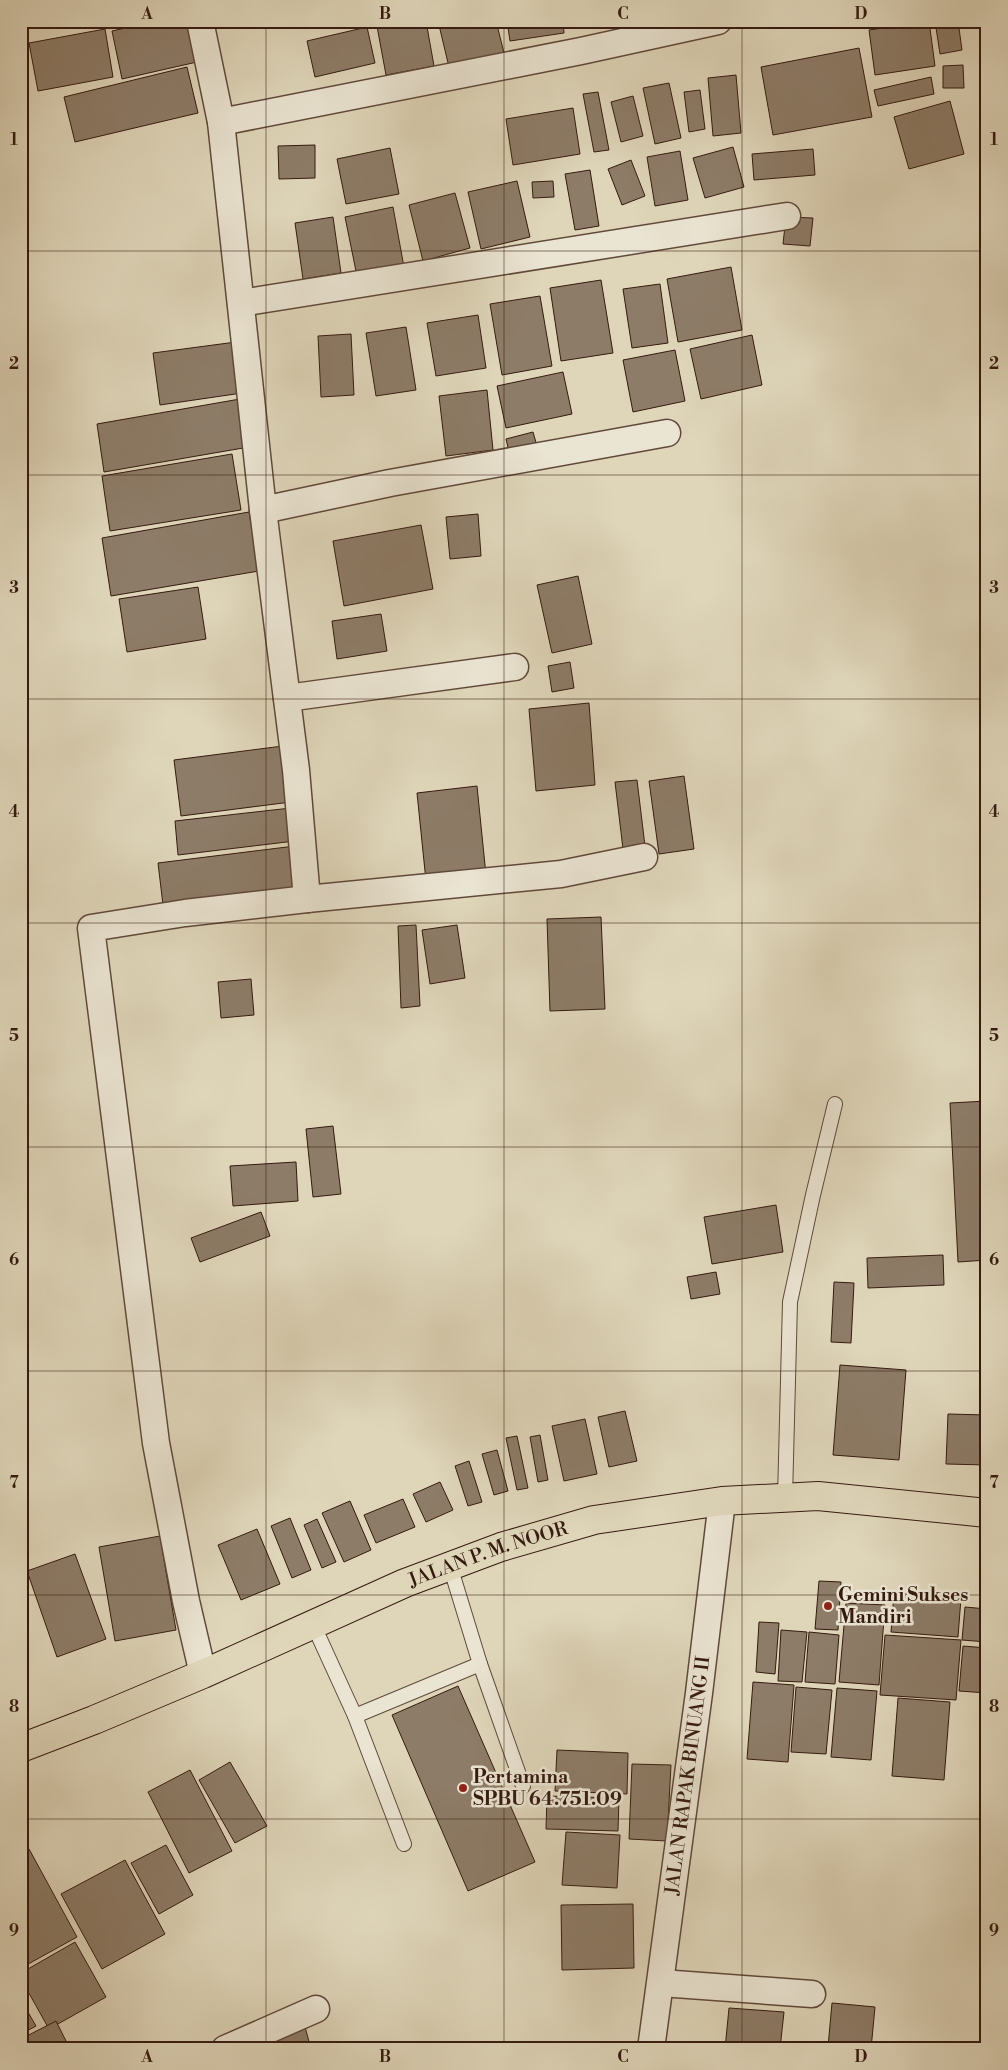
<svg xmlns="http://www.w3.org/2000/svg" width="1008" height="2070" font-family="'Libre Bodoni',serif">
  <rect width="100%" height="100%" fill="#dfd6ba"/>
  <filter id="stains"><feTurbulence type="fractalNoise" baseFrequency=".004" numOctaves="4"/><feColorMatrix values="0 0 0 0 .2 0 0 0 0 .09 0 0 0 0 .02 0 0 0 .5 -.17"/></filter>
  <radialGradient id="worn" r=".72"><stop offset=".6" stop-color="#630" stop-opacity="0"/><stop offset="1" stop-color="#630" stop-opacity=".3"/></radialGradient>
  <g fill="#8d7c68" stroke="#351a10">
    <polygon points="109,21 138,21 111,27"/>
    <polygon points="157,21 188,21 197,62 122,79 112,31"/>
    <polygon points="376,21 426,21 434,66 386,75"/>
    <polygon points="438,21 496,21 504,53 449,67"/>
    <polygon points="507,21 563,21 564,33 510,41"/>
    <polygon points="929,21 935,66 875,75 869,30"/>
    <polygon points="935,21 958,21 962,50 940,54"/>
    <polygon points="367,27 375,63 315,77 307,41"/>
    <polygon points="105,29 113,77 38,91 29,43"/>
    <polygon points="859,48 872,117 773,135 761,67"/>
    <polygon points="963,65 964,88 943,88 943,66"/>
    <polygon points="187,67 198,113 75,142 64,97"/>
    <polygon points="736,75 741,133 713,136 708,78"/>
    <polygon points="931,77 934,94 878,106 874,90"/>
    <polygon points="669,83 681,138 655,144 643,88"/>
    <polygon points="700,90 705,129 689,132 684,92"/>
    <polygon points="598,92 609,150 594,152 583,94"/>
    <polygon points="633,96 643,136 621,142 611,102"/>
    <polygon points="950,101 964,154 909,169 894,117"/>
    <polygon points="573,108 580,154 513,165 506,119"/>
    <polygon points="315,145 315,178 279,179 278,146"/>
    <polygon points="733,147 744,187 705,198 693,158"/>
    <polygon points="390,148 399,194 346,204 337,159"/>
    <polygon points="813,149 815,175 754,180 752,154"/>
    <polygon points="680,151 688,200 655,206 647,157"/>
    <polygon points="631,160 645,196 622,205 608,169"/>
    <polygon points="590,170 599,226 575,230 565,174"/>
    <polygon points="517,181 530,237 481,249 468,192"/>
    <polygon points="553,181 554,197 533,198 532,182"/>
    <polygon points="455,193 470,248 423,261 409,205"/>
    <polygon points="393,207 404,267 357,276 345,217"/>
    <polygon points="333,217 341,273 303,279 295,223"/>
    <polygon points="786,217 813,218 810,246 783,244"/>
    <polygon points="731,267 742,330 678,342 667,279"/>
    <polygon points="601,280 613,353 561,361 550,288"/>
    <polygon points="660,284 668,343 632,348 623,289"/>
    <polygon points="540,296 552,366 502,375 490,304"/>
    <polygon points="478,315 486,368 436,376 427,323"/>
    <polygon points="406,327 416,390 376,396 366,333"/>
    <polygon points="351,334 354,395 321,397 318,336"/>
    <polygon points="752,335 762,385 701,399 690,349"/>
    <polygon points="236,342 242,393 160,405 153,353"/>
    <polygon points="675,350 685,401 633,412 623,360"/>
    <polygon points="563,372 572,414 506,428 497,386"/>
    <polygon points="487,390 493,450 446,456 439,396"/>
    <polygon points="240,399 249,447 104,472 97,424"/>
    <polygon points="533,432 539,453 511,460 506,439"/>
    <polygon points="232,454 241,510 110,531 102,476"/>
    <polygon points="249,512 259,571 111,596 102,538"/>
    <polygon points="478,514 481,556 450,559 446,517"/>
    <polygon points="421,525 433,589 344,606 333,541"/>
    <polygon points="578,576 592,644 552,653 537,585"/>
    <polygon points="198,587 206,639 127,652 119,599"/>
    <polygon points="381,614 387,651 337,659 332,621"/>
    <polygon points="570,662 574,688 552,692 548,666"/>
    <polygon points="589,703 595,785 536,791 529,709"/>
    <polygon points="283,746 291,802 181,816 174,760"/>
    <polygon points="684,776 694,849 659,854 649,781"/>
    <polygon points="637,780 645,846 623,849 615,782"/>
    <polygon points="477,786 486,875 426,881 417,793"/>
    <polygon points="291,808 295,841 178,855 175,821"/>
    <polygon points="295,846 300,889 163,905 158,863"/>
    <polygon points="601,917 605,1009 550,1011 547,919"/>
    <polygon points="416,925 420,1006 401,1008 398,926"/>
    <polygon points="457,925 465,978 430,984 422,930"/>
    <polygon points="251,979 254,1015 221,1018 218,982"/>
    <polygon points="987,1101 987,1260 958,1262 950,1103"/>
    <polygon points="333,1126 341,1194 313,1197 306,1129"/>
    <polygon points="296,1162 298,1201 233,1206 230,1166"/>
    <polygon points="776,1205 783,1252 712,1264 704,1217"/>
    <polygon points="261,1212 270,1236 200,1262 191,1238"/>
    <polygon points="943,1255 944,1285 868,1288 867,1258"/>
    <polygon points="716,1272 720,1294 691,1299 687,1277"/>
    <polygon points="834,1282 854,1283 851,1343 831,1342"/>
    <polygon points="840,1365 906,1370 899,1460 833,1455"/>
    <polygon points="625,1411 637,1461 609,1467 598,1417"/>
    <polygon points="948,1414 987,1415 987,1465 946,1464"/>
    <polygon points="585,1419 597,1474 564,1481 552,1426"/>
    <polygon points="540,1435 548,1480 538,1482 530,1437"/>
    <polygon points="517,1436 528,1488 517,1490 506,1438"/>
    <polygon points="497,1450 508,1491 494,1495 482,1454"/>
    <polygon points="469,1461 482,1502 468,1506 455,1466"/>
    <polygon points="440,1482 453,1510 426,1522 413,1494"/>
    <polygon points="403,1499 415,1527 376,1543 364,1515"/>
    <polygon points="350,1501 371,1550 344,1562 322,1513"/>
    <polygon points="290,1518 311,1570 292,1578 271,1526"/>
    <polygon points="317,1519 336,1562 322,1568 304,1525"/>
    <polygon points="257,1529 280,1584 241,1600 218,1545"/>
    <polygon points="160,1536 176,1630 115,1641 99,1547"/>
    <polygon points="75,1554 106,1639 57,1657 27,1571"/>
    <polygon points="819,1581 841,1582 838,1630 815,1629"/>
    <polygon points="894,1593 961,1598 958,1637 891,1632"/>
    <polygon points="846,1603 885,1605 879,1685 839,1682"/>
    <polygon points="965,1607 987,1609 987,1642 962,1640"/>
    <polygon points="759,1622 779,1623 775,1674 756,1672"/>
    <polygon points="781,1630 807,1632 802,1682 778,1681"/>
    <polygon points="809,1632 839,1635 835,1684 805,1682"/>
    <polygon points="885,1635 961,1640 956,1700 880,1695"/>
    <polygon points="963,1646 987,1648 987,1693 959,1691"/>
    <polygon points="753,1682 794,1685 788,1762 747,1759"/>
    <polygon points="458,1686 535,1862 468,1891 392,1715"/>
    <polygon points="796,1687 832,1690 826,1754 791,1752"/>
    <polygon points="837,1688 877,1691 871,1760 831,1757"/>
    <polygon points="898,1698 950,1702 944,1780 892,1776"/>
    <polygon points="557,1750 628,1753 627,1794 555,1791"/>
    <polygon points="230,1762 267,1826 235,1843 199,1780"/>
    <polygon points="632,1764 671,1765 667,1841 629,1839"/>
    <polygon points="190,1770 232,1851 189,1873 148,1792"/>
    <polygon points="547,1796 619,1798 618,1831 546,1829"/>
    <polygon points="566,1832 620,1835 617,1888 562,1885"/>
    <polygon points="166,1845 193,1895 159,1914 131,1863"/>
    <polygon points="29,1849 77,1937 21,1968 21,1854"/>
    <polygon points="125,1860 165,1934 102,1969 61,1894"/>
    <polygon points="633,1904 634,1968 562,1970 561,1905"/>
    <polygon points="75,1942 106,1997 49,2029 21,1979 21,1973"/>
    <polygon points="21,2000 36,2026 21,2034"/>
    <polygon points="832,2003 875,2007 871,2049 785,2049 785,2044 828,2047"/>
    <polygon points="729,2008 784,2012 780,2049 725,2049"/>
    <polygon points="56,2021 70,2049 21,2049 21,2039"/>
    <polygon points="304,2023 311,2049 273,2049 268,2032"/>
  </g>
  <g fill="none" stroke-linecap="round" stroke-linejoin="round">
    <g stroke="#60493a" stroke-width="16">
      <g id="service">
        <polyline points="785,1498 790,1302 813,1195 835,1104"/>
        <polyline points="313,1624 355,1716 404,1844"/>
        <polyline points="480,1664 523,1786"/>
        <polyline points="355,1716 480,1664 450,1566"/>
      </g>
    </g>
    <g stroke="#60493a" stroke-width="29">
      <g id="minor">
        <polyline points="200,21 221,122 263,510 296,770 307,899 185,913 91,928 156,1443 186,1601 203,1674"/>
        <polyline points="221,122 581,51 718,21"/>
        <polyline points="241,303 787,216"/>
        <polyline points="263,510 390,483 667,433"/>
        <polyline points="287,698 515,667"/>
        <polyline points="307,899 561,874 644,857"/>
        <polyline points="661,1983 812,1994"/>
        <polyline points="225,2049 316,2009"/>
        <path id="s1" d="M651 2049 699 1693 722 1501"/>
      </g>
    </g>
    <g stroke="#351a10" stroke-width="30">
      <g id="trunk">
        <path id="s2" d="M21 1748 94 1720 203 1674 405 1583 501 1547 594 1520 722 1501 818 1496 987 1513"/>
      </g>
    </g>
    <use href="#service" stroke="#eae4d2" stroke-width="14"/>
    <use href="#minor" stroke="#eae4d2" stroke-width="26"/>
    <use href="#trunk" stroke="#dfd6ba" stroke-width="28"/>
  </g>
  <path fill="none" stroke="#351a10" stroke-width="1" stroke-opacity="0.55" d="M266 21V2049M504 21V2049M742 21V2049M21 251H987M21 475H987M21 699H987M21 923H987M21 1147H987M21 1371H987M21 1595H987M21 1819H987"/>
  <g fill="#8f2418" stroke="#eae4d2" stroke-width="2">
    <circle cx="828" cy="1606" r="5"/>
    <circle cx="463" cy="1788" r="5"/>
  </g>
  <g text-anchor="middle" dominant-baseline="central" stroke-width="5" stroke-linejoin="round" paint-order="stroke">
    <g font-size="19" fill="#351a10" stroke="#eae4d2">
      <text stroke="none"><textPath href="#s2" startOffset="506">JALAN P. M. NOOR</textPath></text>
      <text stroke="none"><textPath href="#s1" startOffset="276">JALAN RAPAK BINUANG II</textPath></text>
    </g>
    <g font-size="19" font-weight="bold" fill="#351a10" stroke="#eae4d2" text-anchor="start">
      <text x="838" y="1595">Gemini Sukses<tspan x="838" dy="22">Mandiri</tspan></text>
      <text x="473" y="1777">Pertamina<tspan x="473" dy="22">SPBU 64.751.09</tspan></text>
    </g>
  </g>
  <rect width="1008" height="2070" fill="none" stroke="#dfd6ba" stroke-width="55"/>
  <rect x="28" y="28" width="952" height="2014" fill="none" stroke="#351a10" stroke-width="2"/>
  <g font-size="16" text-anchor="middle" font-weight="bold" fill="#351a10">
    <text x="147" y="19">A</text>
    <text x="385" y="19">B</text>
    <text x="623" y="19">C</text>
    <text x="861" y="19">D</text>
    <text x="14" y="145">1</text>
    <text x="994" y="145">1</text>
    <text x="14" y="369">2</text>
    <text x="994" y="369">2</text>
    <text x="14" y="593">3</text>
    <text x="994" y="593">3</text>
    <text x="14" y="817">4</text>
    <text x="994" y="817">4</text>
    <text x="14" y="1041">5</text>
    <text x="994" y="1041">5</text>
    <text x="14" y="1265">6</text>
    <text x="994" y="1265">6</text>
    <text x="14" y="1488">7</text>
    <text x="994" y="1488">7</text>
    <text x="14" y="1712">8</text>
    <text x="994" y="1712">8</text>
    <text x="14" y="1936">9</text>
    <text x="994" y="1936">9</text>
    <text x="147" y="2062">A</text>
    <text x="385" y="2062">B</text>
    <text x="623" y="2062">C</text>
    <text x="861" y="2062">D</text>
  </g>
  <rect width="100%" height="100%" filter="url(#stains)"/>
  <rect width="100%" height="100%" fill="url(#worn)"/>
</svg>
